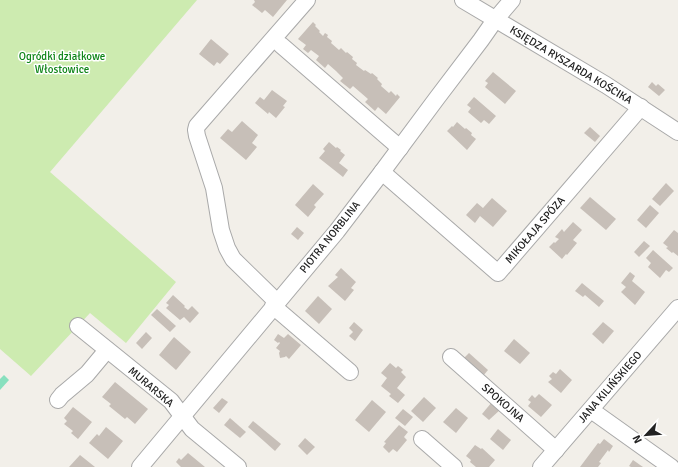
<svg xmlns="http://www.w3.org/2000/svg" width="678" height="467" font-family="Signika,sans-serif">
  <rect width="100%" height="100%" fill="#f2efe9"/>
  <polygon fill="#cdebb0" points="0,0 197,0 50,172 176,282 126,343 90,313 31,376 0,349"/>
  <polygon fill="#88e0be" points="4,375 9,380 0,390 0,379"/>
  <g fill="#c7bfb8">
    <polygon points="254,0 287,0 273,17 265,10 262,13 252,5 255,2"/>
    <polygon points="313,22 316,25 315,26 320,31 319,32 323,36 325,33 328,35 327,37 332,41 331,43 339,50 341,48 346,53 347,52 353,57 352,59 357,63 356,65 364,71 365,70 371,74 372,73 378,78 377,79 382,84 381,86 389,93 391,91 396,96 397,94 400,97 386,114 378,107 375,111 365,102 368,99 353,86 350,89 340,81 343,78 336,71 328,64 325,68 316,60 319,56 311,50 308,53 303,49 306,45 298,39"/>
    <polygon points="211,39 229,54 220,64 217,62 214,66 199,54"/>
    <polygon points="493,72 516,91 505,104 485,87 488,83 485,81"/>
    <polygon points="652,82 656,86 658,84 665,90 659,96 648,87"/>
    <polygon points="272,90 287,101 283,106 285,107 276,118 269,112 268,114 255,103 260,97 264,100"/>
    <polygon points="474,97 496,116 489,124 484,120 481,123 468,112 471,108 467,105"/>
    <polygon points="242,121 258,135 252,143 257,147 246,160 220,138 228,129 232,132"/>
    <polygon points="457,122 465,129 466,128 472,133 471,135 476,139 467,150 447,131 452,126 453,127"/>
    <polygon points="590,127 600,136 595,142 584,133"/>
    <polygon points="329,142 336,148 337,147 341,150 340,151 345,155 339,163 348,170 343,177 319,158 325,151 323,149"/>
    <polygon points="666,183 674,191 660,206 652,199"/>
    <polygon points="313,184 324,194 314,205 316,207 308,217 295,205"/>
    <polygon points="590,197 616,219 606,230 580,208"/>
    <polygon points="492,198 507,211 493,227 480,216 475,223 466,215 477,203 483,208"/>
    <polygon points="650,205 659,213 646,228 637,220"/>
    <polygon points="573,222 582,230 573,240 577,243 567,255 566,254 562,259 549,247 554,242 555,243 559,239 555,237 562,229 564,232"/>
    <polygon points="297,227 304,233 298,240 291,234"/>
    <polygon points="674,230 678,233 678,256 673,252 672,253 666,248 668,247 663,243"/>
    <polygon points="644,241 650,246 639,257 634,252"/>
    <polygon points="653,250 673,268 669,272 666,270 660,278 648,267 651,263 646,258"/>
    <polygon points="341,268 356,282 351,288 354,290 345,301 328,286 338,277 335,275"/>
    <polygon points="630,272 635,276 632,281 645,292 635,305 621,292 626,287 621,283"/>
    <polygon points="582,283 604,301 599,307 585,295 583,297 575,291"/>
    <polygon points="173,295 185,306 184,307 188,310 192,306 199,313 190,323 184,317 180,320 166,308 169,305 166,303"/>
    <polygon points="318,296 332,309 319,324 305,311"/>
    <polygon points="157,309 176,326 170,332 151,315"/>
    <polygon points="354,322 363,330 355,341 349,336 353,332 349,328"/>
    <polygon points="603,322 614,331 603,344 592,334"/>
    <polygon points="146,332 152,338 142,349 136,343"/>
    <polygon points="278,334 284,338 288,334 301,345 289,359 286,356 285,357 280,358 279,353 280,351 276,348 280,343 279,342 278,343 274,340"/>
    <polygon points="174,337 191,352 176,370 159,355"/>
    <polygon points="514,339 530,353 520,364 504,351"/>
    <polygon points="469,353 488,370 483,376 463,359"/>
    <polygon points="390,363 396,368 398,366 403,370 401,372 406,377 397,388 405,395 398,403 389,396 391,394 381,386 387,378 381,373"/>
    <polygon points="560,369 572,380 561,393 548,382 552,379 549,376 553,372 556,374"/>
    <polygon points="115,382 148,409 135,424 127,417 125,419 109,406 111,404 102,397"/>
    <polygon points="539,394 552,405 541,417 528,406 531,402 528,400 532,395 535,398"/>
    <polygon points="424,397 436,408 423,422 411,411"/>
    <polygon points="222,398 228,402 219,413 213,408"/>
    <polygon points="372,400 386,412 369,432 355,420"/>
    <polygon points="492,402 501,409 489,420 482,414"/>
    <polygon points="73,407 92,422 78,439 71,433 73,431 64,424 67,421 64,418"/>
    <polygon points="456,408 468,418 456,433 443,422"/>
    <polygon points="403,409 413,417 405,426 395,418"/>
    <polygon points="230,418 246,432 240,438 224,425"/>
    <polygon points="253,421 281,444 275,451 248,427"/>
    <polygon points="399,425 408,432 404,437 407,440 397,452 393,449 389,453 383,447 386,443 384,442"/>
    <polygon points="106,427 123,441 108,459 89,443 97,434 99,436"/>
    <polygon points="498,429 511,440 503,450 490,439"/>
    <polygon points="305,438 315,447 307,455 298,446"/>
    <polygon points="604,439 613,446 609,452 608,450 599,462 601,463 598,467 580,467 598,443 600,444"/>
    <polygon points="475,445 481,449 482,448 495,460 489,467 476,467 470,462 471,460 466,456"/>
    <polygon points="188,453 205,467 181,467 176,462 179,458 181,460"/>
    <polygon points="80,455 95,467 69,467"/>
    <polygon points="633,460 643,467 631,467 629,466"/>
  </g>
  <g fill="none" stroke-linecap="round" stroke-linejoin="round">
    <g stroke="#a9a9a9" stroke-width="18">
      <g id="minor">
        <polyline points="463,0 606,85 678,132"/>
        <polyline points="281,45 400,148"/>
        <polyline points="382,172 498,273 641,107"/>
        <polyline points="277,302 233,259 227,248 221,230 214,188 197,136 196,130 197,126 307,0"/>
        <polyline points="273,306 350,372"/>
        <polyline points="78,326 171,401 192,429 238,467"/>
        <polyline points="451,357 556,450"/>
        <polyline points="58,400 62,395 87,374 107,350"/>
        <polyline points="591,410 671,467"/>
        <polyline points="422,439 454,467"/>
        <polyline points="140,467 337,231 382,172 437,98 481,40 495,20 512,0"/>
        <polyline points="541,467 678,308"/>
      </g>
    </g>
    <use href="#minor" stroke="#fff" stroke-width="16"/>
  </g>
  <g text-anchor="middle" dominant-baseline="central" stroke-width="3" stroke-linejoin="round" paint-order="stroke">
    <g font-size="11" fill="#0c8416" stroke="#fff">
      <text x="62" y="56">Ogródki działkowe<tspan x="62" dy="13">Włostowice</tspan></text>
    </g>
    <g font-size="11" fill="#222" stroke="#fff">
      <text transform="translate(571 65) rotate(31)">KSIĘDZA RYSZARDA KOŚCIKA</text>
      <text transform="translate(535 230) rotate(-49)">MIKOŁAJA SPÓZA</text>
      <text transform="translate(330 237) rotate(-51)">PIOTRA NORBLINA</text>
      <text transform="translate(151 387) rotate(40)">MURARSKA</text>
      <text transform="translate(610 387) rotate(-49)">JANA KILIŃSKIEGO</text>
      <text transform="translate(503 403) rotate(41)">SPOKOJNA</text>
    </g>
  </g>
  <g transform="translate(646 435) rotate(244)" stroke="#ffffff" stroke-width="3" paint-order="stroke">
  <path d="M0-3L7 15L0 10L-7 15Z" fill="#222222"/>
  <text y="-6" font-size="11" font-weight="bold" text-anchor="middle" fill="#222222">N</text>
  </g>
</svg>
